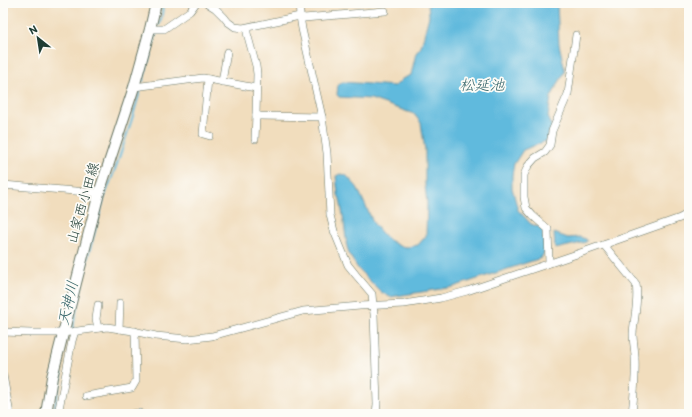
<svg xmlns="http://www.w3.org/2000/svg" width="692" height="417" font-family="Itim,'Klee One',sans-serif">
  <rect width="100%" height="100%" fill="#fdfcf7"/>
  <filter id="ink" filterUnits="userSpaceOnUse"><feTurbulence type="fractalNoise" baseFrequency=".025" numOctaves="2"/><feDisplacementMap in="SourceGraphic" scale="8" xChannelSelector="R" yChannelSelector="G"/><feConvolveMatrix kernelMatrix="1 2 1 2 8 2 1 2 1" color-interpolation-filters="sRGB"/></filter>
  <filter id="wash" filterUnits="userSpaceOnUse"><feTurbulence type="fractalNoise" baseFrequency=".012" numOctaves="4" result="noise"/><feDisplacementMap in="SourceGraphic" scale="16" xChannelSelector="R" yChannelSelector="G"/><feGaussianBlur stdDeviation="0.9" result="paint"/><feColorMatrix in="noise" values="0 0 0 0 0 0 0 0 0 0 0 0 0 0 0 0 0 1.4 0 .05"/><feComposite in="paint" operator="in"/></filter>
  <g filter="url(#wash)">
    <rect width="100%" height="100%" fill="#f1ddbd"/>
    <g fill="#60badd" stroke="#407c88">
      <polygon points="428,3 557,3 559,44 565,71 551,97 548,117 552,126 546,141 523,150 514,164 512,175 512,188 518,210 531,224 539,227 543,231 544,253 541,258 453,287 390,297 381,292 359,270 350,256 347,247 344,222 340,199 338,195 336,176 340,174 346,175 357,187 374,224 386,238 399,246 408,247 418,245 426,236 427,203 425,185 425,150 421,123 414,114 371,99 339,97 337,95 338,84 343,82 395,86 402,79 411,75 416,53 421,47 429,16"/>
      <polygon points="554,233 568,238 579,237 586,239 587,241 586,242 555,249"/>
    </g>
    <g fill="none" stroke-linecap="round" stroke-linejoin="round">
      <g stroke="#60badd" stroke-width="2">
        <polyline points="159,25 162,16 163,3"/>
        <polyline points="143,81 156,34"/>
        <polyline points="72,331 88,256 104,198 117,164 132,119 140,91"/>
        <polyline points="53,414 62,374"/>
      </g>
    </g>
  </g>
  <g filter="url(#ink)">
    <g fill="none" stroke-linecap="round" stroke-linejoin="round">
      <g stroke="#687564" stroke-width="8">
        <g id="minor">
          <polyline points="207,3 215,8 224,17 228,22 235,27 243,28 300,16 304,18 385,11"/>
          <polyline points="299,3 300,16 302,29 322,117 327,153 330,215 334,231 348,265 356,275 372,294 373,306 374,314 377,404 376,414"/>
          <polyline points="247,28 247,33 256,66 257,74 256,115 260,116 322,117"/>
          <polyline points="150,29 164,29 190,11 196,3"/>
          <polyline points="208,79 203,134 210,136"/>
          <polyline points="222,82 227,52"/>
          <polyline points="134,87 203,78 256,88"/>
          <polyline points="255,139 256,115"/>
          <polyline points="3,185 99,193"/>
          <path d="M604 245 636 284C639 300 634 317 633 334 633 342 635 350 635 358 636 377 634 395 632 414"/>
          <polyline points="549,263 548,229 533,216 526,208 524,197 524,175 528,166 535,158 545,152 550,145 552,131 568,94 576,35"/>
          <polyline points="98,305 96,319 98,328"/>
          <polyline points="119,329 120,303"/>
          <polyline points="3,332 31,333 63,333 107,327 133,331 156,336 187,339 212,336 303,311 360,306 404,304 441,298 467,291 580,253 680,218 689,213"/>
          <polyline points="3,375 10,414"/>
          <polyline points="86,396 132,388 136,381 135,331"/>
          <polyline points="58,414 72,341 75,331"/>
          <polyline points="132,414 139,413 139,414"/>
        </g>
      </g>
      <g stroke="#687564" stroke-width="12">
        <polyline id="secondary" points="46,414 52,377 99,193 134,87 150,29 156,3"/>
      </g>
      <use href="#minor" stroke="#fff" stroke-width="7"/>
      <use href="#secondary" stroke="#fff" stroke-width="10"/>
    </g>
  </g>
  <g text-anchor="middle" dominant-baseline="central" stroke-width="3.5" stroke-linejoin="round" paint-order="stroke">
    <g font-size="14" fill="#1f3d34" stroke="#fdfcf7">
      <text transform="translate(83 203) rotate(-74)">山家西小田線</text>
    </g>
    <g font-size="15" font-style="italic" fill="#326267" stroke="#fdfcf7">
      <text x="482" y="85">松延池</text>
      <text transform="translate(68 303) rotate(-77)">天神川</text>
    </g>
  </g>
  <rect width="692" height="417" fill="none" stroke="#fdfcf7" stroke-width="16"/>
  <g transform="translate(38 38) rotate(330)" stroke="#fdfcf7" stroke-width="3" paint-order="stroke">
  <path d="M0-3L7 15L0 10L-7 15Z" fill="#1f3d34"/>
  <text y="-6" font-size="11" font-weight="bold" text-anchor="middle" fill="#1f3d34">N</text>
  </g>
</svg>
